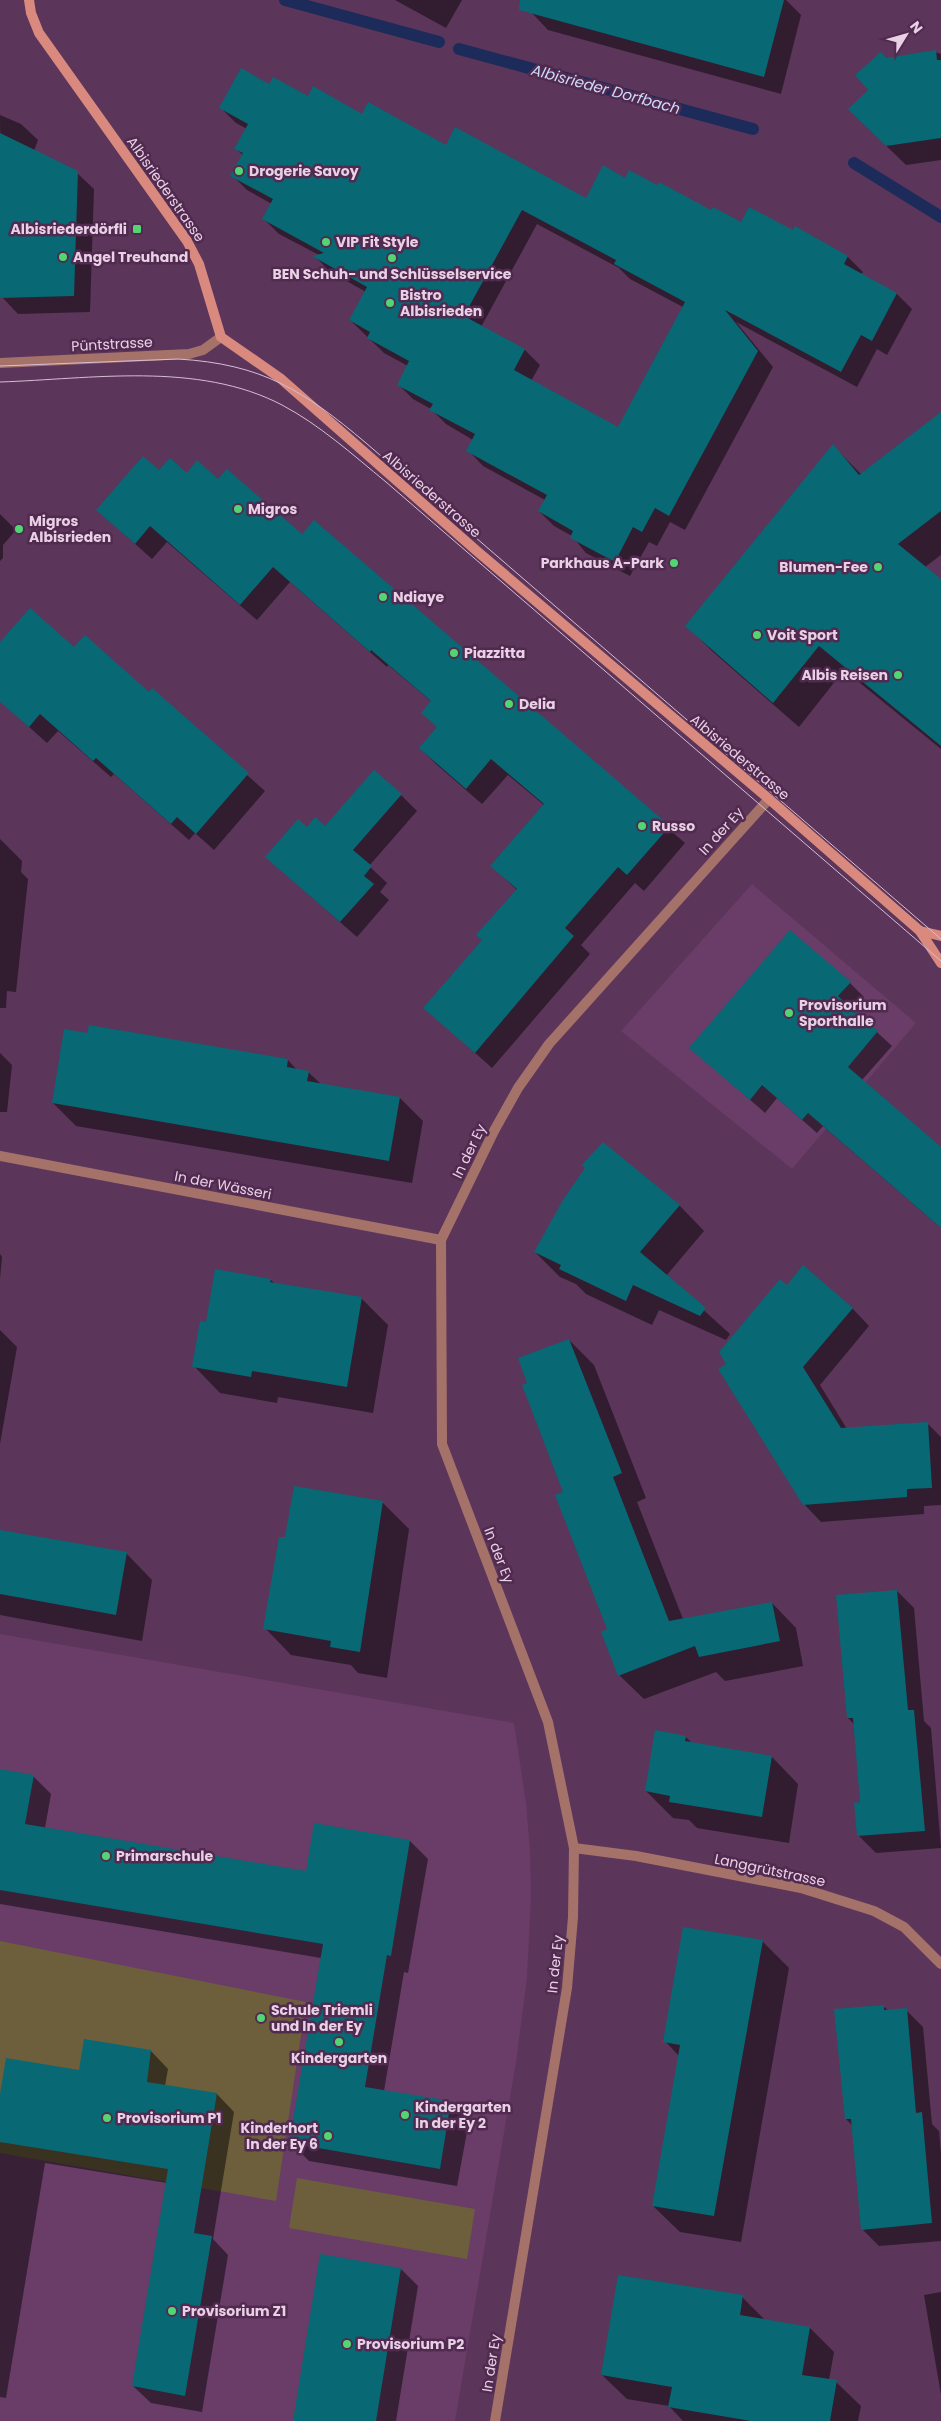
<svg xmlns="http://www.w3.org/2000/svg" width="941" height="2421" font-family="Poppins,sans-serif">
  <rect width="100%" height="100%" fill="#5c355a"/>
  <g fill="#6a3c68">
    <polygon points="752,884 916,1023 792,1169 621,1031"/>
    <polygon points="0,1634 514,1723 526,1803 530,1850 531,1897 527,1978 516,2062 455,2421 0,2421"/>
  </g>
  <g fill="#6d5f3c">
    <polygon points="0,1941 306,2002 276,2201 0,2153"/>
    <polygon points="297,2178 475,2209 467,2259 289,2228"/>
  </g>
  <g fill="#0007" fill-rule="evenodd">
    <polygon points="395,0 462,0 446,28"/>
    <polygon points="535,0 786,0 801,15 781,94 548,30 531,12"/>
    <polygon points="935,52 941,54 941,160 906,165 869,129"/>
    <path d="M269 86 362 115 586 200 626 180 658 187 741 224 793 232 848 257 863 272 861 275 897 294 912 309 887 355 877 349 857 387 736 322 773 367 685 530 670 522 657 546 649 542 630 576 586 553 572 536 554 526 539 511 545 500 483 466 468 450 473 440 446 424 431 409 413 399 398 384 408 366 384 353 350 320 366 292 329 271 315 256 319 255 279 234 264 219 272 204 247 190 232 175 243 155 236 149 247 129 236 123 221 108ZM537 224 619 268 630 279 683 307 618 429 531 381 540 365 525 350 481 327Z"/>
    <polygon points="0,115 21,124 38,140 34,151 77,173 94,189 90,312 18,314 2,297"/>
    <polygon points="941,414 941,555 925,567 941,581 941,749 844,670 799,727 712,651 687,626 833,446 861,474"/>
    <polygon points="159,472 187,474 218,480 302,535 314,522 685,843 644,891 635,883 581,945 590,954 492,1068 425,1008 483,940 517,890 492,866 544,805 508,775 482,804 436,764 420,748 438,728 432,702 388,665 387,667 290,582 257,620 167,542 152,559 97,510"/>
    <polygon points="0,514 16,530 3,545 3,558 0,561"/>
    <polygon points="0,644 74,649 149,693 152,690 265,791 214,850 195,833 189,840 114,774 111,777 58,731 47,743 0,701"/>
    <polygon points="401,795 417,811 369,866 387,883 380,892 389,900 357,937 266,857 308,828 325,828"/>
    <polygon points="0,839 22,861 21,872 28,879 16,992 7,991 6,1008 0,1008"/>
    <polygon points="850,983 864,997 853,1010 892,1046 862,1080 941,1149 941,1228 823,1126 817,1133 777,1098 765,1113 691,1048"/>
    <polygon points="0,1053 12,1065 7,1112 0,1112"/>
    <polygon points="288,1060 297,1070 308,1072 321,1084 400,1098 423,1121 412,1183 76,1126 53,1103"/>
    <polygon points="603,1143 680,1206 704,1231 666,1276 730,1334 726,1340 659,1310 652,1325 586,1294 576,1284 560,1277 535,1252"/>
    <polygon points="0,1254 2,1257 0,1279"/>
    <polygon points="271,1280 275,1284 361,1298 388,1325 373,1413 278,1397 277,1403 220,1393 194,1366 207,1324"/>
    <polygon points="787,1286 852,1308 869,1326 820,1385 847,1429 927,1423 941,1437 941,1505 924,1506 924,1514 821,1522 804,1504 728,1364"/>
    <polygon points="0,1330 17,1347 0,1444"/>
    <polygon points="569,1340 594,1365 646,1498 637,1502 683,1619 772,1603 796,1628 803,1666 725,1681 716,1672 644,1699 619,1675 609,1630 529,1384"/>
    <polygon points="295,1488 383,1503 409,1529 387,1678 358,1673 351,1665 291,1655 265,1628 286,1539"/>
    <polygon points="0,1531 126,1553 152,1580 142,1641 0,1615"/>
    <polygon points="897,1591 914,1608 924,1721 931,1728 941,1848 876,1853 859,1836 856,1804 862,1803 854,1724 848,1718"/>
    <polygon points="686,1737 693,1744 772,1757 798,1784 789,1843 697,1828 689,1820 673,1818 646,1791"/>
    <polygon points="0,1770 33,1776 51,1794 45,1828 307,1873 410,1841 428,1859 408,1973 404,1972 384,2091 451,2103 469,2121 457,2186 309,2161 291,2143 321,1958 0,1904"/>
    <polygon points="762,1941 789,1968 741,2242 680,2232 653,2206 679,2056 665,2041"/>
    <polygon points="883,2006 889,2011 906,2010 923,2027 932,2124 939,2131 941,2154 941,2241 879,2246 862,2229 853,2126 846,2119"/>
    <polygon points="151,2051 168,2069 165,2086 217,2094 234,2112 213,2239 228,2255 202,2412 151,2403 133,2386 167,2183 45,2163 6,2398 0,2397 0,2101 81,2072"/>
    <polygon points="401,2269 418,2286 396,2421 294,2421"/>
    <polygon points="941,2292 941,2395 924,2295"/>
    <polygon points="742,2297 766,2321 810,2328 834,2352 829,2380 836,2382 861,2406 858,2421 683,2421 669,2406 627,2399 602,2375"/>
  </g>
  <g fill="none" stroke-linecap="round" stroke-linejoin="round">
    <g stroke="#1d2b5b" stroke-width="12">
      <polyline points="285,0 439,42"/>
      <polyline points="459,49 753,129"/>
      <polyline points="854,163 941,217"/>
    </g>
  </g>
  <g fill="#086874" fill-rule="evenodd">
    <polygon points="520,0 784,0 764,77 519,10"/>
    <polygon points="936,50 937,60 941,60 941,138 886,146 848,109 868,90 855,75 881,52 886,58"/>
    <path d="M241 68 269 84 273 77 308 96 313 86 362 114 368 102 446 145 455 127 586 198 603 165 625 178 629 170 657 185 659 182 711 210 713 207 741 222 749 207 793 230 795 226 848 256 844 264 897 293 872 341 861 335 841 372 725 310 758 351 669 516 655 508 642 532 633 527 615 562 570 538 573 531 538 511 547 495 466 451 475 434 429 410 433 404 397 385 409 361 367 338 370 332 349 320 367 287 312 256 324 253 262 219 273 199 230 176 243 153 234 149 248 124 219 108ZM522 210 616 260 614 264 685 302 618 427 514 370 525 349 464 316Z"/>
    <polygon points="0,133 78,171 74,296 0,298"/>
    <polygon points="941,412 941,511 898,544 941,579 941,746 819,646 773,703 685,626 833,444 859,475"/>
    <polygon points="143,456 159,470 170,458 187,473 197,460 218,479 227,469 302,534 314,520 670,826 627,875 618,867 565,928 574,936 475,1053 423,1008 482,940 476,935 517,889 490,866 544,804 491,759 466,789 419,748 437,727 421,713 431,701 371,650 370,652 273,567 240,605 150,526 135,544 96,510"/>
    <polygon points="30,608 74,647 85,635 149,692 152,688 249,773 196,834 177,817 171,824 96,758 93,761 40,714 29,727 0,702 0,642"/>
    <polygon points="374,770 402,794 353,850 372,866 364,876 374,884 340,922 265,857 298,819 307,827 315,817 325,826"/>
    <polygon points="790,930 851,982 838,996 878,1031 848,1067 941,1147 941,1228 808,1113 802,1120 762,1085 750,1100 689,1048"/>
    <polygon points="89,1025 288,1059 287,1067 309,1071 307,1081 400,1097 389,1161 52,1103 64,1029 87,1033"/>
    <polygon points="603,1142 680,1205 640,1252 706,1308 700,1316 633,1285 626,1301 559,1269 561,1265 534,1252 563,1200 585,1168 582,1165"/>
    <polygon points="803,1265 853,1308 803,1367 841,1428 928,1422 932,1488 907,1489 907,1497 803,1505 718,1369 726,1364 719,1352 780,1279 787,1285"/>
    <polygon points="215,1269 271,1279 270,1282 362,1297 347,1387 252,1371 251,1377 192,1367 200,1321 206,1322"/>
    <polygon points="569,1339 622,1473 613,1477 669,1621 772,1602 780,1641 699,1657 695,1646 618,1676 601,1632 607,1629 555,1495 563,1492 522,1385 527,1383 518,1358"/>
    <polygon points="294,1486 383,1501 360,1652 330,1647 331,1641 263,1629 279,1537 285,1537"/>
    <polygon points="0,1530 127,1552 116,1615 0,1594"/>
    <polygon points="897,1590 908,1710 914,1710 925,1831 857,1836 854,1803 860,1802 853,1718 847,1718 836,1595"/>
    <polygon points="655,1730 686,1736 685,1741 772,1756 762,1817 669,1802 670,1796 645,1791"/>
    <polygon points="0,1769 34,1775 25,1824 306,1871 314,1823 410,1840 391,1956 387,1955 365,2087 451,2101 440,2169 289,2143 323,1944 0,1890"/>
    <polygon points="683,1927 763,1940 714,2216 652,2206 680,2045 663,2042"/>
    <polygon points="884,2005 884,2010 907,2008 916,2113 922,2112 932,2223 861,2230 851,2119 845,2119 834,2009"/>
    <polygon points="84,2039 151,2050 147,2082 217,2093 194,2233 212,2236 185,2396 132,2386 168,2169 0,2142 0,2094 6,2058 79,2070"/>
    <polygon points="320,2254 401,2268 376,2421 293,2421"/>
    <polygon points="618,2275 743,2295 740,2315 810,2327 802,2375 837,2380 830,2421 751,2421 668,2407 672,2387 601,2375"/>
  </g>
  <g fill="none" stroke-linecap="round" stroke-linejoin="round">
    <g stroke="#a5726a" stroke-width="10">
      <polyline points="0,1156 441,1240"/>
      <polyline points="574,1848 636,1856 801,1888 874,1911 904,1927 941,1964"/>
      <polyline points="495,2421 567,1988 573,1917 574,1848 548,1722 442,1444 441,1240 494,1131 518,1088 549,1044 769,799"/>
    </g>
    <polyline stroke="#a5726a" stroke-width="10" points="0,363 189,354 203,350 221,337"/>
    <g stroke="#d9897d" stroke-width="10">
      <polyline points="29,0 31,13 39,33 187,241 199,264 221,337 280,378 478,552 769,799 920,931 941,963"/>
      <polyline points="920,931 941,936"/>
    </g>
    <g stroke="#d7bdd5" stroke-width="1">
      <path d="M0 366 178 359C262 364 303 390 366 443L941 939"/>
      <path d="M0 382C91 379 198 361 282 405 320 425 353 455 386 482L941 961"/>
    </g>
  </g>
  <g fill="#52d673" stroke="#512a4f" stroke-width="2">
    <circle cx="239" cy="171" r="5"/>
    <rect x="132" y="224" width="10" height="10" rx="2.5"/>
    <circle cx="326" cy="242" r="5"/>
    <circle cx="63" cy="257" r="5"/>
    <circle cx="392" cy="258" r="5"/>
    <circle cx="390" cy="303" r="5"/>
    <circle cx="238" cy="509" r="5"/>
    <circle cx="19" cy="529" r="5"/>
    <circle cx="674" cy="563" r="5"/>
    <circle cx="878" cy="567" r="5"/>
    <circle cx="383" cy="597" r="5"/>
    <circle cx="757" cy="635" r="5"/>
    <circle cx="454" cy="653" r="5"/>
    <circle cx="898" cy="675" r="5"/>
    <circle cx="509" cy="704" r="5"/>
    <circle cx="642" cy="826" r="5"/>
    <circle cx="789" cy="1013" r="5"/>
    <circle cx="106" cy="1856" r="5"/>
    <circle cx="261" cy="2018" r="5"/>
    <circle cx="339" cy="2042" r="5"/>
    <circle cx="405" cy="2115" r="5"/>
    <circle cx="107" cy="2118" r="5"/>
    <circle cx="328" cy="2136" r="5"/>
    <circle cx="172" cy="2311" r="5"/>
    <circle cx="347" cy="2344" r="5"/>
  </g>
  <g text-anchor="middle" dominant-baseline="central" stroke-width="5" stroke-linejoin="round" paint-order="stroke">
    <g font-size="14" font-weight="bold" fill="#e9d0e6" stroke="#512a4f" text-anchor="start">
      <text x="249" y="171">Drogerie Savoy</text>
      <text x="127" y="229" text-anchor="end">Albisriederdörfli</text>
      <text x="336" y="242">VIP Fit Style</text>
      <text x="73" y="257">Angel Treuhand</text>
      <text x="392" y="274" text-anchor="middle">BEN Schuh- und Schlüsselservice</text>
      <text x="400" y="295">Bistro<tspan x="400" dy="16">Albisrieden</tspan></text>
      <text x="248" y="509">Migros</text>
      <text x="29" y="521">Migros<tspan x="29" dy="16">Albisrieden</tspan></text>
      <text x="664" y="563" text-anchor="end">Parkhaus A-Park</text>
      <text x="868" y="567" text-anchor="end">Blumen-Fee</text>
      <text x="393" y="597">Ndiaye</text>
      <text x="767" y="635">Voit Sport</text>
      <text x="464" y="653">Piazzitta</text>
      <text x="888" y="675" text-anchor="end">Albis Reisen</text>
      <text x="519" y="704">Delia</text>
      <text x="652" y="826">Russo</text>
      <text x="799" y="1005">Provisorium<tspan x="799" dy="16">Sporthalle</tspan></text>
      <text x="116" y="1856">Primarschule</text>
      <text x="271" y="2010">Schule Triemli<tspan x="271" dy="16">und In der Ey</tspan></text>
      <text x="339" y="2058" text-anchor="middle">Kindergarten</text>
      <text x="415" y="2107">Kindergarten<tspan x="415" dy="16">In der Ey 2</tspan></text>
      <text x="117" y="2118">Provisorium P1</text>
      <text x="318" y="2128" text-anchor="end">Kinderhort<tspan x="318" dy="16">In der Ey 6</tspan></text>
      <text x="182" y="2311">Provisorium Z1</text>
      <text x="357" y="2344">Provisorium P2</text>
    </g>
    <g font-size="14" fill="#e9d0e6" stroke="#512a4f">
      <text transform="translate(166 189) rotate(55)">Albisriederstrasse</text>
      <text transform="translate(112 344) rotate(-3)">Püntstrasse</text>
      <text transform="translate(432 494) rotate(41)">Albisriederstrasse</text>
      <text transform="translate(740 757) rotate(40)">Albisriederstrasse</text>
      <text transform="translate(721 831) rotate(-48)">In der Ey</text>
      <text transform="translate(469 1151) rotate(-64)">In der Ey</text>
      <text transform="translate(223 1185) rotate(11)">In der Wässeri</text>
      <text transform="translate(499 1555) rotate(69)">In der Ey</text>
      <text transform="translate(770 1870) rotate(12)">Langgrütstrasse</text>
      <text transform="translate(555 1964) rotate(-84)">In der Ey</text>
      <text transform="translate(491 2363) rotate(-81)">In der Ey</text>
    </g>
    <g font-size="15" font-style="italic" fill="#cdd9fa" stroke="#512a4f">
      <text transform="translate(606 89) rotate(15)">Albisrieder Dorfbach</text>
    </g>
  </g>
  <g transform="translate(906 35) rotate(53)" stroke="#512a4f" stroke-width="4" paint-order="stroke">
  <path d="M0-4L9 19L0 12L-9 19Z" fill="#e9d0e6"/>
  <text y="-8" font-size="14" font-weight="bold" text-anchor="middle" fill="#e9d0e6">N</text>
  </g>
</svg>
